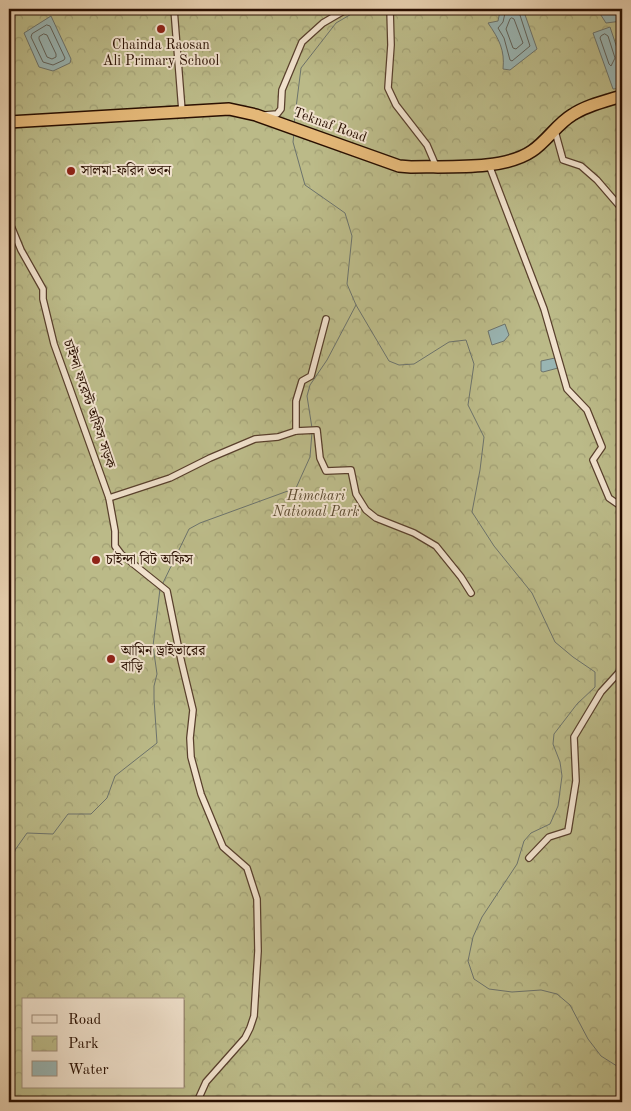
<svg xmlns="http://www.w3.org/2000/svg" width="631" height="1111" font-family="'Old Standard TT','Noto Serif Bengali',serif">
  <defs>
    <pattern id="park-crowns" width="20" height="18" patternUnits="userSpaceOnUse" patternTransform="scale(1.25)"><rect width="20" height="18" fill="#bbba88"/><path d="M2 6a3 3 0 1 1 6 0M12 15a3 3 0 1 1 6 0" fill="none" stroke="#a19f74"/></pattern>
  </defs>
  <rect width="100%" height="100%" fill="#e8d1b1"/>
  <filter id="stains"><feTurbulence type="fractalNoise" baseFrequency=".004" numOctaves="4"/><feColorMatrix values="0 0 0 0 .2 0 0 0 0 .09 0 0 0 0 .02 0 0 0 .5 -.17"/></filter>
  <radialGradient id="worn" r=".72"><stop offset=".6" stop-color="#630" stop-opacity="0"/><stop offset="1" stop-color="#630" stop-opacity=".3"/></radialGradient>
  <path fill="url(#park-crowns)" stroke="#726444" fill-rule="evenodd" d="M9 9H622V1102H9ZM24 1000H184V1087H24Z"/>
  <g fill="#99b5b3" stroke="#6c736c">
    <path d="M505 9H523L537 49 510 70 503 69C505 50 499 39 488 23L498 21 500 11Z"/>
    <polygon points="597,9 622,9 622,21 606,23"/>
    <polygon points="51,16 71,59 70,63 53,71 39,67 24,33"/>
    <polygon points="610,27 621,60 618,62 622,77 622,88 613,89 593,33"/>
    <polygon points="505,324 509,335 504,341 492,345 488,331"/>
    <polygon points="555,358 558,368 543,372 541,371 541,361"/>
  </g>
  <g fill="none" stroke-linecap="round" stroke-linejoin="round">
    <g stroke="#61625a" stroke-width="1">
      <polyline points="506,9 503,22 498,28 504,38 510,60 512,61 530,46 518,9"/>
      <polygon points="512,18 514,19 523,43 516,49 513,48 506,29 510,19"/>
      <polygon points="47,25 50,26 65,58 64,60 53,65 43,62 31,37 32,34"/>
      <polygon points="44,34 47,35 56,54 56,57 52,59 47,57 39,39 39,37"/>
      <polygon points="605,34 608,36 615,58 611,66 609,64 600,38 601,36"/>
    </g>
    <g stroke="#6c736c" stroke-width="1">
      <polyline points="294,124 301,68 336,23 360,9"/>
      <polyline points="294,133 293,142 305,185 345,213 352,236 347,284 356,305 389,361 399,365 414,364 449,342 466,340 474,364 468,405 484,437 480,470 472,512 494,546 532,593 555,642 573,657 595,672 595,687 577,704 554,734 553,744 560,762 562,776 558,806 550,824 531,833 524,841 517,864 482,917 473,937 468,961 474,979 489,989 512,992 541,990 557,994 570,1005 588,1039 601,1056 620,1068 622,1075"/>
      <polyline points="312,428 307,396 310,385 327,360 356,305"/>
      <polyline points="162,585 189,529 200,523 296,488 310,457 312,432"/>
      <polyline points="9,879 15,850 27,833 53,834 68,814 91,814 107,798 115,776 157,743 154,699 154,686 157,674 153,646 160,589"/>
      <polyline points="621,1102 622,1100"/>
    </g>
    <g stroke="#59402d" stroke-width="8">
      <g id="street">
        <polyline points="174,9 182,111"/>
        <polyline points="390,9 391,45 388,88 396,105 427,145 436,166"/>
        <polyline points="265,115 277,114 281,109 282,90 302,42 323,23 347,9"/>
        <polyline points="555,131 563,160 581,166 597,180 622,209"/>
        <polyline points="489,165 544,309 567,389 587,410 602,447 593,460 609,498 622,507"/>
        <polyline points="9,221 21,250 43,289 43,299 54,344 109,498 115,531 115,546 121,554 167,591 181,660 193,710 190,738 191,757 201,794 223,847 247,868 257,899 258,951 254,1016 250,1028 245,1038 206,1082 197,1102"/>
        <polyline points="296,431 317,430 320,458 326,471 351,470 356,494 366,510 376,518 414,533 436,546 461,577 471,593"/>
        <polyline points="109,498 170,478 210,458 255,439 278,437 296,431 296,401 302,381 311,376 326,319"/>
        <polyline points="529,858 549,837 568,831 576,781 574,737 601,692 622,669"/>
      </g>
    </g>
    <g stroke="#290f01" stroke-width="14">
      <path id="highway" d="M9 122 229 109 256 115 399 166 411 167C446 166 503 171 532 151 547 141 557 124 572 115 587 105 606 101 622 96"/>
    </g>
    <use href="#street" stroke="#f0e1cc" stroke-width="5.5"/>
    <use href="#highway" stroke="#e4b878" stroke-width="11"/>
  </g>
  <g fill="#8f2418" stroke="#f0e1cc" stroke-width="2">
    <circle cx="161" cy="29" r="5"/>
    <circle cx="71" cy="171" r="5"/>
    <circle cx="96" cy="560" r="5"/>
    <circle cx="111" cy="659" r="5"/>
  </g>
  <g text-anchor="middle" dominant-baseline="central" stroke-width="4" stroke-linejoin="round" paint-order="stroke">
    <g font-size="14" fill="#290f01" stroke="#f0e1cc" text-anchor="start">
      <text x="161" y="45" text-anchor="middle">Chainda Raosan<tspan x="161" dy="16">Ali Primary School</tspan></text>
      <text x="81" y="171">সালমা-ফরিদ ভবন</text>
      <text x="106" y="560">চাইন্দা বিট অফিস</text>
      <text x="121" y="651">আমিন ড্রাইভারের<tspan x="121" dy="16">বাড়ি</tspan></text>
    </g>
    <g font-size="14" fill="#290f01" stroke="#f0e1cc">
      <text transform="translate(330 125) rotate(20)">Teknaf Road</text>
      <text transform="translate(89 404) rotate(71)">চাইন্দা ফরেস্ট অফিস সড়ক</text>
    </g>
    <g font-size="14" font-style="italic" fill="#5c4b30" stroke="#f0e1cc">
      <text x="316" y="496">Himchari<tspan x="316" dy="16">National Park</tspan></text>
    </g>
  </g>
  <rect width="631" height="1111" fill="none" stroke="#e8d1b1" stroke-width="30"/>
  <rect x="10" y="10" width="611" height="1091" fill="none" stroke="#290f01" stroke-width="2.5"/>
  <rect x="15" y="15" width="601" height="1081" fill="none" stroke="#290f01"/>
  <rect x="22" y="998" width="162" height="90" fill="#f0e1cc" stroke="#a08d7b"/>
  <rect x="32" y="1015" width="25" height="8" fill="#f0e1cc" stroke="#a08d7b"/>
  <text x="68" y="1024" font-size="15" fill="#290f01">Road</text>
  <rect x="32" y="1036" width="25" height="15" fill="url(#park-crowns)" stroke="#a08d7b"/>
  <text x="68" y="1048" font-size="15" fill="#290f01">Park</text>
  <rect x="32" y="1061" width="25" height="15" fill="#99b5b3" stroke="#a08d7b"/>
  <text x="68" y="1074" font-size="15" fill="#290f01">Water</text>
  <rect width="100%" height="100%" filter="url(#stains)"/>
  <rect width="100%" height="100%" fill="url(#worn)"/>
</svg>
